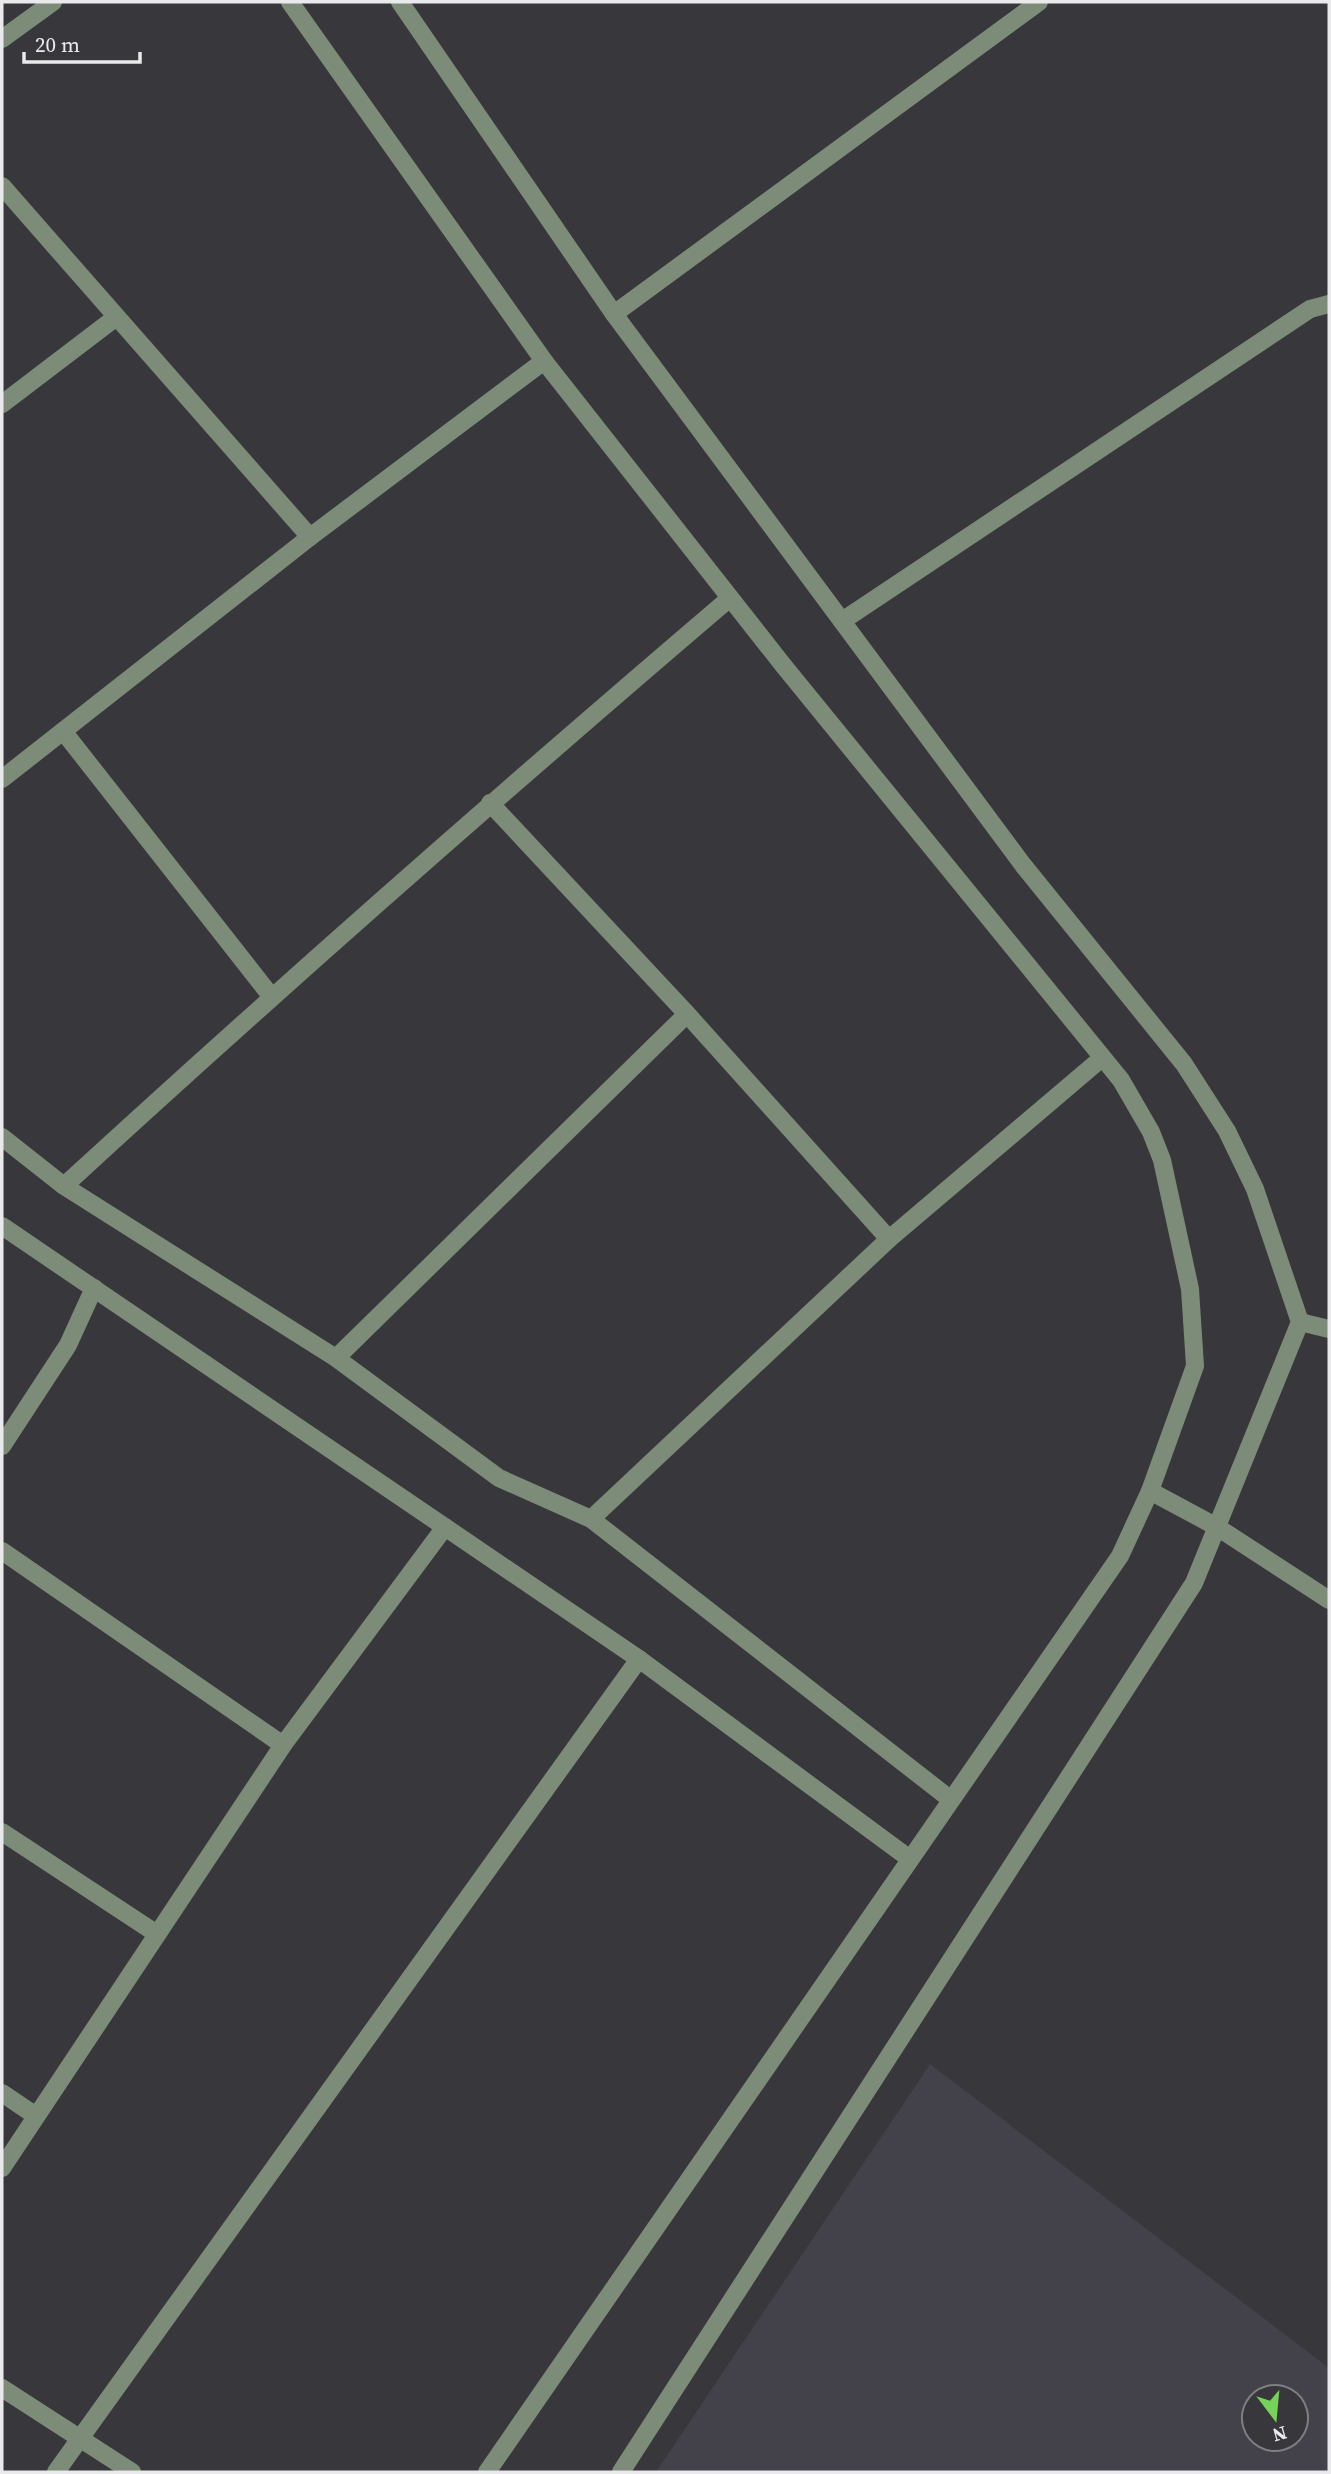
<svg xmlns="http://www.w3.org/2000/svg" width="1331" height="2474" font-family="'Source Serif 4',serif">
  <rect width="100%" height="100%" fill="#38373b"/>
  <path fill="#43414a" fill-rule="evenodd" d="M930 2064 1329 2368V2472H656ZM1254 2397H1296V2439H1254Z"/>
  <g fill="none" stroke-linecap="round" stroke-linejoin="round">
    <g stroke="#7d8c78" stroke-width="18">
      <polyline points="290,2 544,361 783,665 1121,1080 1151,1132 1162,1160 1190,1289 1195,1366 1150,1491 1120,1556 487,2472"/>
      <polyline points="400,2 614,314 1023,865 1184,1064 1227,1131 1255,1189 1300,1322 1194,1583 621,2472"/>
      <polyline points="2,39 53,2"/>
      <polyline points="2,186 310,537"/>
      <polyline points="614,314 1039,2"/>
      <polyline points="2,404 115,318"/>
      <polyline points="842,621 1310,309 1329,304"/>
      <polyline points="63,731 271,996"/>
      <polyline points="2,779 310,537 544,361"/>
      <polyline points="490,803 687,1014 889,1239"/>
      <polyline points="2,1137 64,1186 336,1358 499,1478 591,1519 950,1799"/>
      <path d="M64 1186C283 985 505 790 730 598"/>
      <polyline points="2,1226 639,1659 910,1859"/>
      <polyline points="1300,1322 1329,1329"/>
      <polyline points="336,1358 687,1014"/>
      <polyline points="2,1446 68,1345 94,1288"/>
      <polyline points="1150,1491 1217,1527 1329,1600"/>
      <polyline points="591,1519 889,1239 1102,1058"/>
      <polyline points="2,1551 283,1745"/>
      <polyline points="2,1832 157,1934"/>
      <polyline points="2,2093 36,2116"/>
      <polyline points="2,2168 283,1745 445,1527"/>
      <polyline points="2,2388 132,2472"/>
      <polyline points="56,2472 639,1659"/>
    </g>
  </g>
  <rect width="1331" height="2474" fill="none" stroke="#eae9ec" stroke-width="7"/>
  <g transform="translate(1275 2418) rotate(164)"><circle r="33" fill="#38373b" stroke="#7f7e82" stroke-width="2"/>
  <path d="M0-5L12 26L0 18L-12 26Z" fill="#77d259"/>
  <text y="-10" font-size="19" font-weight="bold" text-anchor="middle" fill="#eae9ec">N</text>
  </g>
  <path d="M24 52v10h116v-10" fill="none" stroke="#eae9ec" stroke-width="3.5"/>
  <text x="35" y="52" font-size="21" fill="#eae9ec" stroke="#38373b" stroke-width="5" paint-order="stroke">20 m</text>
</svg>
